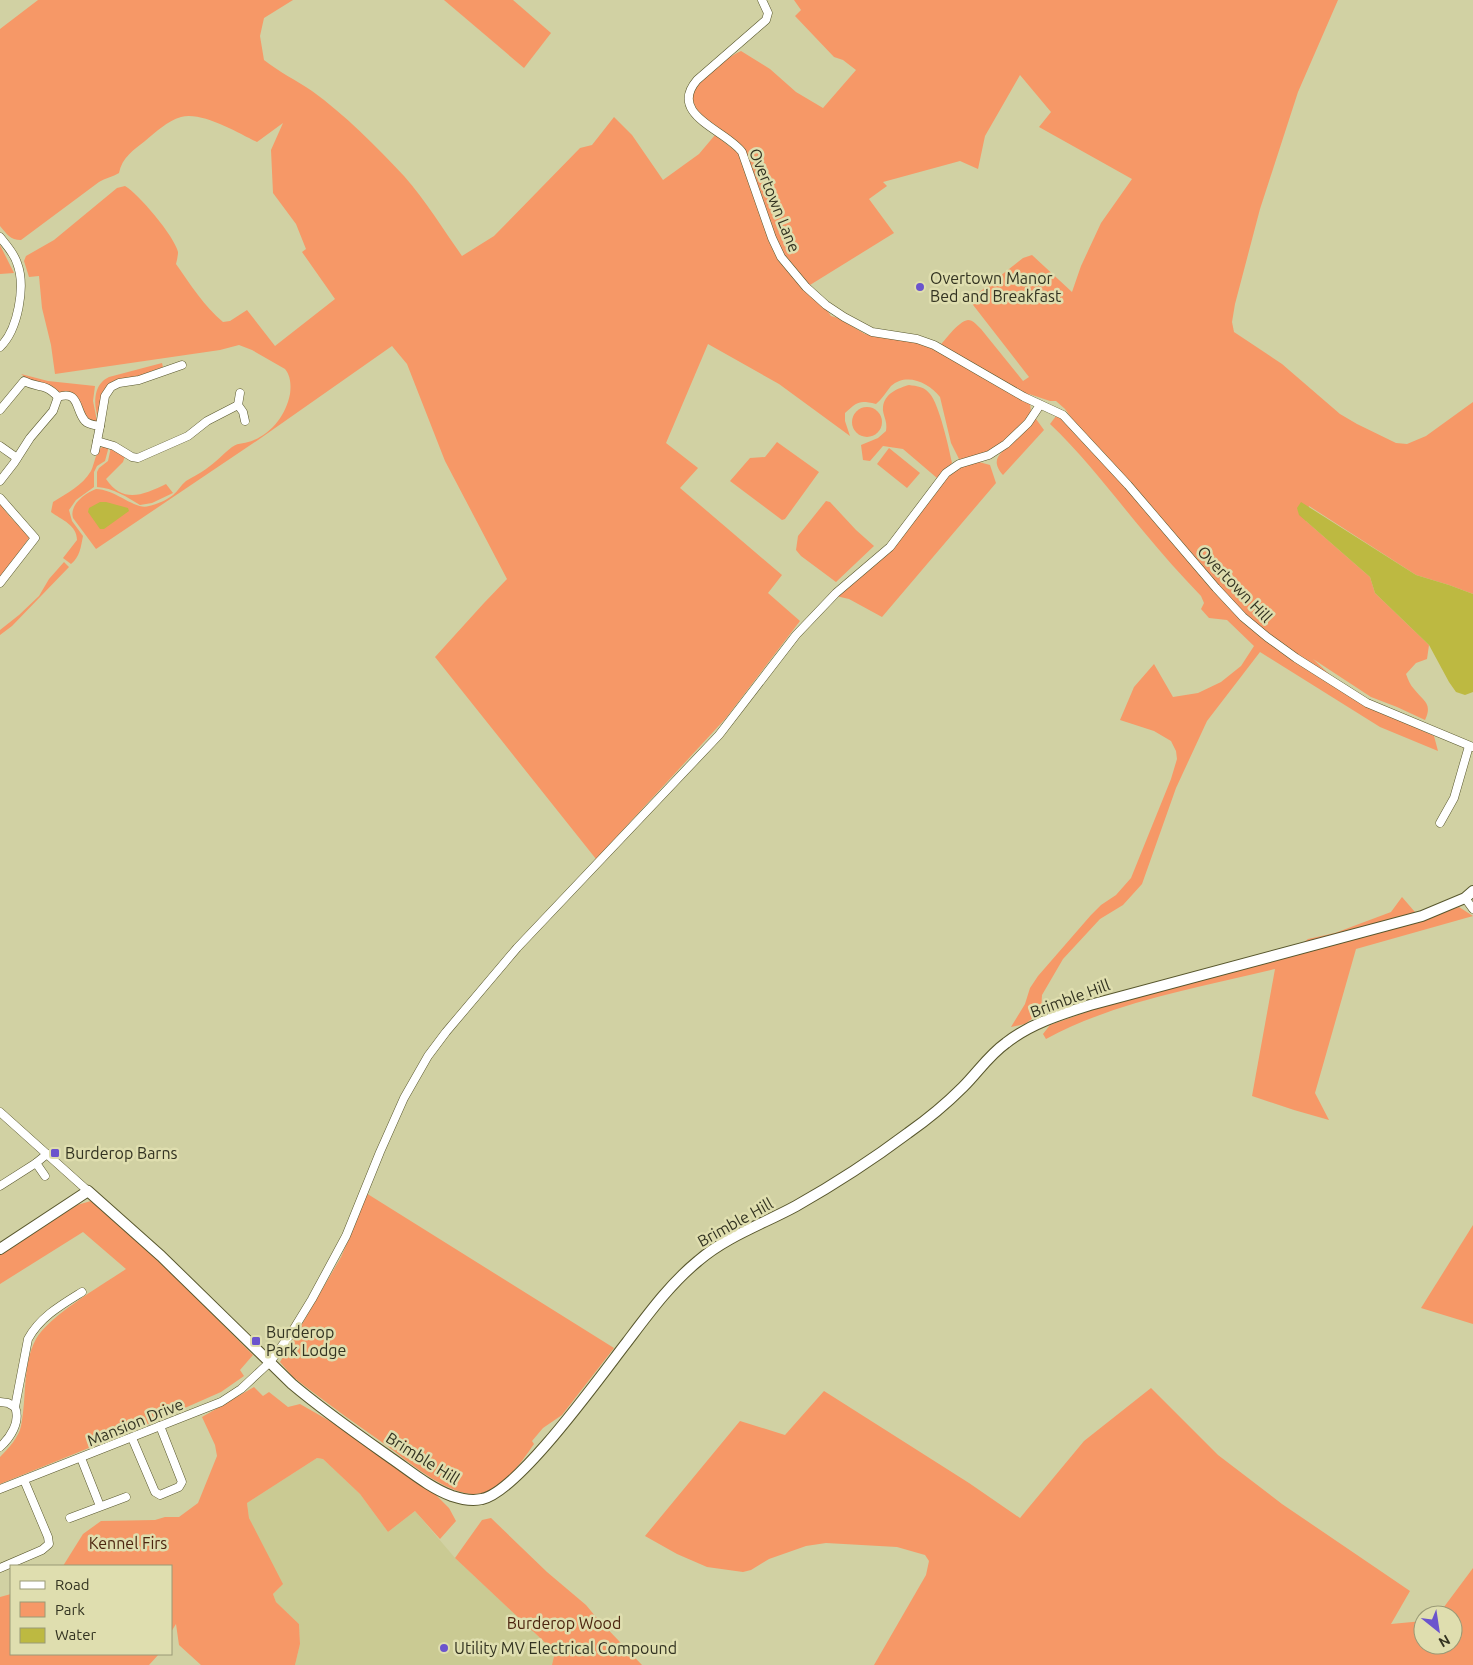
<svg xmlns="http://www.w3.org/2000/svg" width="1473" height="1665" font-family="Ubuntu,sans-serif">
  <rect width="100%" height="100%" fill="#d1d1a3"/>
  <polygon fill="#caca93" points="317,1458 323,1459 360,1494 388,1532 415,1511 455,1558 555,1652 552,1665 295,1665 300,1644 299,1624 276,1602 273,1594 280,1587 249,1518 247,1503"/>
  <g fill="#f69867" fill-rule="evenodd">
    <path d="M38 0H293L264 18 260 36 264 60C279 72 296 80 312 91 344 114 377 147 404 176 426 201 443 229 462 256L494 236 580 148 592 145 614 117 632 135 663 180 699 154 715 135 737 152 694 108C692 102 690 96 694 89 700 77 728 57 741 51L770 69 796 92 823 108 856 70 843 60 834 57 795 16 801 10 794 0H1338L1298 92 1260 209 1235 304 1232 322 1234 332 1282 364 1340 414 1357 424 1396 443 1407 444 1426 436 1473 402V594L1449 585 1416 575 1309 506 1306 521 1370 577 1375 593 1429 645 1427 659 1416 663 1406 674C1408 679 1410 685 1414 689 1423 701 1433 703 1425 720L1397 707 1371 697 1313 659 1359 702 1434 736 1438 751 1380 727 1260 652 1207 721 1176 788 1142 884 1123 905 1100 919 1063 959 1042 995 1041 1012 1025 1024 1011 1027 1025 1004 1030 988 1038 976 1091 915 1101 905 1116 895 1131 878 1171 779 1177 759 1176 751 1171 741 1154 731 1120 720 1134 687 1154 664 1173 697 1198 693 1221 682 1241 666 1254 646 1227 620 1209 618 1201 609 1204 603 1201 596C1181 575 1162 554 1144 532 1113 495 1085 457 1050 424L1056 416 1075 423 1065 409 1056 401H1050L1029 394 1031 412 1044 430 1003 475C989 459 1001 453 1013 442 996 449 977 459 959 459L951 443 940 397C929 383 907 372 891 386 886 392 882 399 876 404 858 400 858 402 845 413V421L850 436 779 384 708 344 666 443 698 468 680 488 782 575 768 593 800 621 726 718 596 859 435 657 484 603 507 579 445 461 407 364 392 346 258 440 96 549 73 518C69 505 85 493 96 489 115 489 136 511 149 506 157 504 167 500 173 495 178 491 181 485 186 481 192 477 199 474 206 469 215 463 223 454 232 447 239 442 246 444 254 440 273 432 286 414 290 394 291 386 291 376 285 369L252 350 239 345 220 350 55 374 51 345 42 308 39 276 29 277 24 261 26 256 54 240 117 188 125 186C138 193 175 237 178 252 178 256 177 260 176 264 190 284 204 306 223 322L230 321 247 310 275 346 335 299 302 252 306 249 296 224 273 193 271 150 283 123 257 142C238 133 202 111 181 117 167 121 156 132 145 141 134 150 122 157 119 173 113 177 105 178 99 182L21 240C10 240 7 234 0 226V29ZM1020 75 1051 112 1039 127 1132 179 1101 223 1081 266 1072 292 1032 255 1023 258 973 297 970 301 1029 377 1023 381 981 329C977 325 973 320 968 320 958 321 943 343 936 350L911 341 893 339 865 334 838 318 831 316 810 285 894 233 869 199 887 186 883 182 960 161 978 169 985 136Z"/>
    <polygon points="444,0 513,0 551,33 524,68"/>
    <polygon points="0,245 14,273 0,274"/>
    <path d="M162 363 163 367 136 377 114 382 98 417C93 402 94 384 109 377Z"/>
    <polygon points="21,374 48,381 95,386 93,401 97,421 93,422 87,418 77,397 58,393 50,386 30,381"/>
    <path d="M909 385C917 386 925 387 930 394 939 404 949 448 952 463L937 478 903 449 883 446 870 461 863 460 861 445 878 438 886 431C888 420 882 415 883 407 884 394 898 388 909 385Z"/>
    <circle cx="867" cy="422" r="15"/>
    <polygon points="777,442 819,472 785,519 782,520 730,481 750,458 765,457"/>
    <path d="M103 446H109L105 461 97 466 94 472V487L76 500 69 510 72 521 83 536C81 546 80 557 71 564L63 558 77 540C77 525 62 520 51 512L53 502C67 493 82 486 91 471 95 463 95 452 103 446Z"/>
    <path d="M111 447 125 456 123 462 106 479C123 504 143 495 166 484L173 493 152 503 140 505C127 497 113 488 97 487V472L99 468 108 461Z"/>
    <polygon points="889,448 920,473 907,488 877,464"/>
    <polygon points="979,462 990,465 996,483 882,617 849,599 836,596 866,570 942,481 960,467"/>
    <polygon points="826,501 830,502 856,530 874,546 836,582 801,556 796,550 798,536"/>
    <path d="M0 503C3 507 4 510 7 513 14 523 24 527 29 538L0 578Z"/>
    <polygon points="64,562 69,567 12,626 0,635 0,630 19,615 39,596 49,579"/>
    <path d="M1402 897 1421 919 1459 907 1473 916 1356 949 1315 1093 1329 1120 1294 1110 1252 1096 1275 969C1198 988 1116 1001 1046 1039L1043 1034 1050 1025 1115 1002 1285 957 1308 939 1335 933 1391 912Z"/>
    <path d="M366 1193 614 1348 562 1415 543 1428 532 1441 534 1444C520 1464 499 1496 471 1494 444 1492 407 1461 386 1445 359 1426 332 1407 306 1387L293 1377 280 1362 341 1257 354 1227Z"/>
    <path d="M91 1201 149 1250 253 1355 240 1370 244 1376 221 1392 153 1422 0 1484V1457C8 1449 19 1437 21 1426 27 1398 22 1365 36 1339 49 1316 102 1285 126 1269L83 1232 0 1284V1254L77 1205Z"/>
    <polygon points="1473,1225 1473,1324 1421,1308"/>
    <polygon points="254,1387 263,1396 269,1392 288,1407 300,1404 342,1428 436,1495 449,1508 456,1521 440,1539 415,1511 388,1532 360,1494 323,1459 317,1458 247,1503 249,1518 283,1584 273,1594 276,1602 299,1624 300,1644 295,1665 201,1665 179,1645 176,1624 171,1632 171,1566 63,1566 83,1534 101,1521 155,1520 165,1517 179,1517 198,1503 217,1456 215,1445 202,1417"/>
    <polygon points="1151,1388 1218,1455 1282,1504 1410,1591 1391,1624 1423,1621 1423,1645 1453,1645 1453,1615 1438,1615 1473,1568 1473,1665 874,1665 926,1575 929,1561 925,1555 897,1547 826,1543 806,1546 769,1559 751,1570 743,1572 707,1567 677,1554 645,1536 740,1421 785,1435 824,1391 969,1483 1020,1518 1084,1441"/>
    <polygon points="491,1518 547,1572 586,1605 596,1617 642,1665 552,1665 555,1652 455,1558 482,1520"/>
    <polygon points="11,1594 11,1654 159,1654 149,1665 0,1665 0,1597"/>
  </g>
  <g fill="#bdb941">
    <polygon points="100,502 106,502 128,508 129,511 104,529 100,529 88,512 89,508"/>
    <polygon points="1301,502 1416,575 1449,585 1473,594 1473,692 1465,695 1456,692 1449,682 1429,645 1375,593 1370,577 1299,515 1297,508"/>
  </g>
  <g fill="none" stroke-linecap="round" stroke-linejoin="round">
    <g stroke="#58572d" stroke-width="9">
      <g id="minor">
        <path d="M762 0 768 13 766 20 697 80C667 115 726 130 742 152L772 238 781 257 806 287 826 305 844 317 872 332 917 339 934 345 1024 397 1063 415 1128 485 1216 588 1243 617 1267 637 1296 658 1367 703 1473 747"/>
        <path d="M0 237C6 245 14 253 17 263 26 286 18 330 0 347"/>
        <polyline points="240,393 238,405 243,412 245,421"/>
        <path d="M0 410 24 381C39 389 44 382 58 397"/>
        <polyline points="100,426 105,396 111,387 119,383 139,380 182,365"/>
        <polyline points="97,441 114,446 132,457 138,458 188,436 207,421 238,405"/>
        <polyline points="0,446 17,458"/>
        <path d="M0 481 14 463 30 438 53 411 58 397C80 390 75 410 85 421 89 425 95 425 100 426L95 451"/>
        <polyline points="0,498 35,538 0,583"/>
        <polyline points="1440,823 1454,798 1469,746"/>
        <polyline points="1465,898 1473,909"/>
        <polyline points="0,1112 88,1191"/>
        <polyline points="36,1163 45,1176"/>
        <polyline points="0,1186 36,1163 47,1154"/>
        <polyline points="0,1402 8,1403 15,1407"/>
        <polyline points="132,1438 155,1492 160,1495 179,1487 182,1482 160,1426"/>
        <path d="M0 1447C10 1438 21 1422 15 1407L28 1339C40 1317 61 1305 82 1292"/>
        <polyline points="81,1458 100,1506"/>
        <polyline points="0,1489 221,1402 241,1389 270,1362 290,1335 312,1299 346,1236 380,1152 404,1098 428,1056 446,1032 517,948 719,735 796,635 836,593 890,547 946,473 959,464 989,455 1006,444 1028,423 1040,405"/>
        <polyline points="70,1518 126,1497"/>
        <polyline points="0,1568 42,1550 49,1544 48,1537 24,1480"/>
      </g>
    </g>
    <g stroke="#58572d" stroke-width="12">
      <path id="major" d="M0 1249 88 1191 161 1256 292 1384C324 1411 357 1434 391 1458 410 1471 430 1488 452 1496 461 1499 473 1501 482 1499 518 1492 602 1374 627 1342 649 1313 670 1284 698 1261 727 1236 763 1224 796 1206 835 1184 872 1160 908 1133 928 1119 946 1104 963 1087 978 1072 989 1055 1006 1043 1030 1024 1061 1014 1090 1005L1422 916 1465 898 1473 891"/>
    </g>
    <use href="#minor" stroke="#fff" stroke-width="8"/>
    <use href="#major" stroke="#fff" stroke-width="10"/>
  </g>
  <g fill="#6b54cd" stroke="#dfdeaf" stroke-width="2">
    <circle cx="920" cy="287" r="5"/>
    <rect x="50" y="1148" width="10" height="10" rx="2.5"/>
    <rect x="251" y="1336" width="10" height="10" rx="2.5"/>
    <circle cx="444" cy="1648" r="5"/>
  </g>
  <g text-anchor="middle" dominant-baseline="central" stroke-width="5" stroke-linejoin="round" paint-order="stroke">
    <g font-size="16" fill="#333321" stroke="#dfdeaf">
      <text transform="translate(775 200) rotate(68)">Overtown Lane</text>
      <text transform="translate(1235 584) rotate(46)">Overtown Hill</text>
      <text transform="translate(1070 998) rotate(-20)">Brimble Hill</text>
      <text transform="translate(735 1222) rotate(-29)">Brimble Hill</text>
      <text transform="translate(135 1422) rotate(-22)">Mansion Drive</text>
      <text transform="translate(423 1458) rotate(32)">Brimble Hill</text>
    </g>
    <g font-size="16" fill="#333321" stroke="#dfdeaf" text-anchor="start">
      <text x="930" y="278">Overtown Manor<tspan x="930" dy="18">Bed and Breakfast</tspan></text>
      <text x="65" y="1153">Burderop Barns</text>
      <text x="266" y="1332">Burderop<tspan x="266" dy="18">Park Lodge</tspan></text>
      <text x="454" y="1648">Utility MV Electrical Compound</text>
    </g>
    <g font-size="16" fill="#4d2610" stroke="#dfdeaf">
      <text x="128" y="1543">Kennel Firs</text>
      <text x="564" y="1623">Burderop Wood</text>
    </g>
  </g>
  <rect x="10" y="1565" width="162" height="90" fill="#dfdeaf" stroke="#9a9a76"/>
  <rect x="20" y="1581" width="25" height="8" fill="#ffffff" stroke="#9a9a76"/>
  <text x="55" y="1590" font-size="15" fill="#333321">Road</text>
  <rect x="20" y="1602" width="25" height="15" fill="#f69867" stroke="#9a9a76"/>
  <text x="55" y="1615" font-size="15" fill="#333321">Park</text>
  <rect x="20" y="1628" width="25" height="15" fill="#bdb941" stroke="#9a9a76"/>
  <text x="55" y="1640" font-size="15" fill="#333321">Water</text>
  <g transform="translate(1438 1630) rotate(150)"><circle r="24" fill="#dfdeaf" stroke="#9a9a76"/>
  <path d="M0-4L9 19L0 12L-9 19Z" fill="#6b54cd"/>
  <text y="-8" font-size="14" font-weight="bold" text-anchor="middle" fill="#333321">N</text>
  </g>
</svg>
